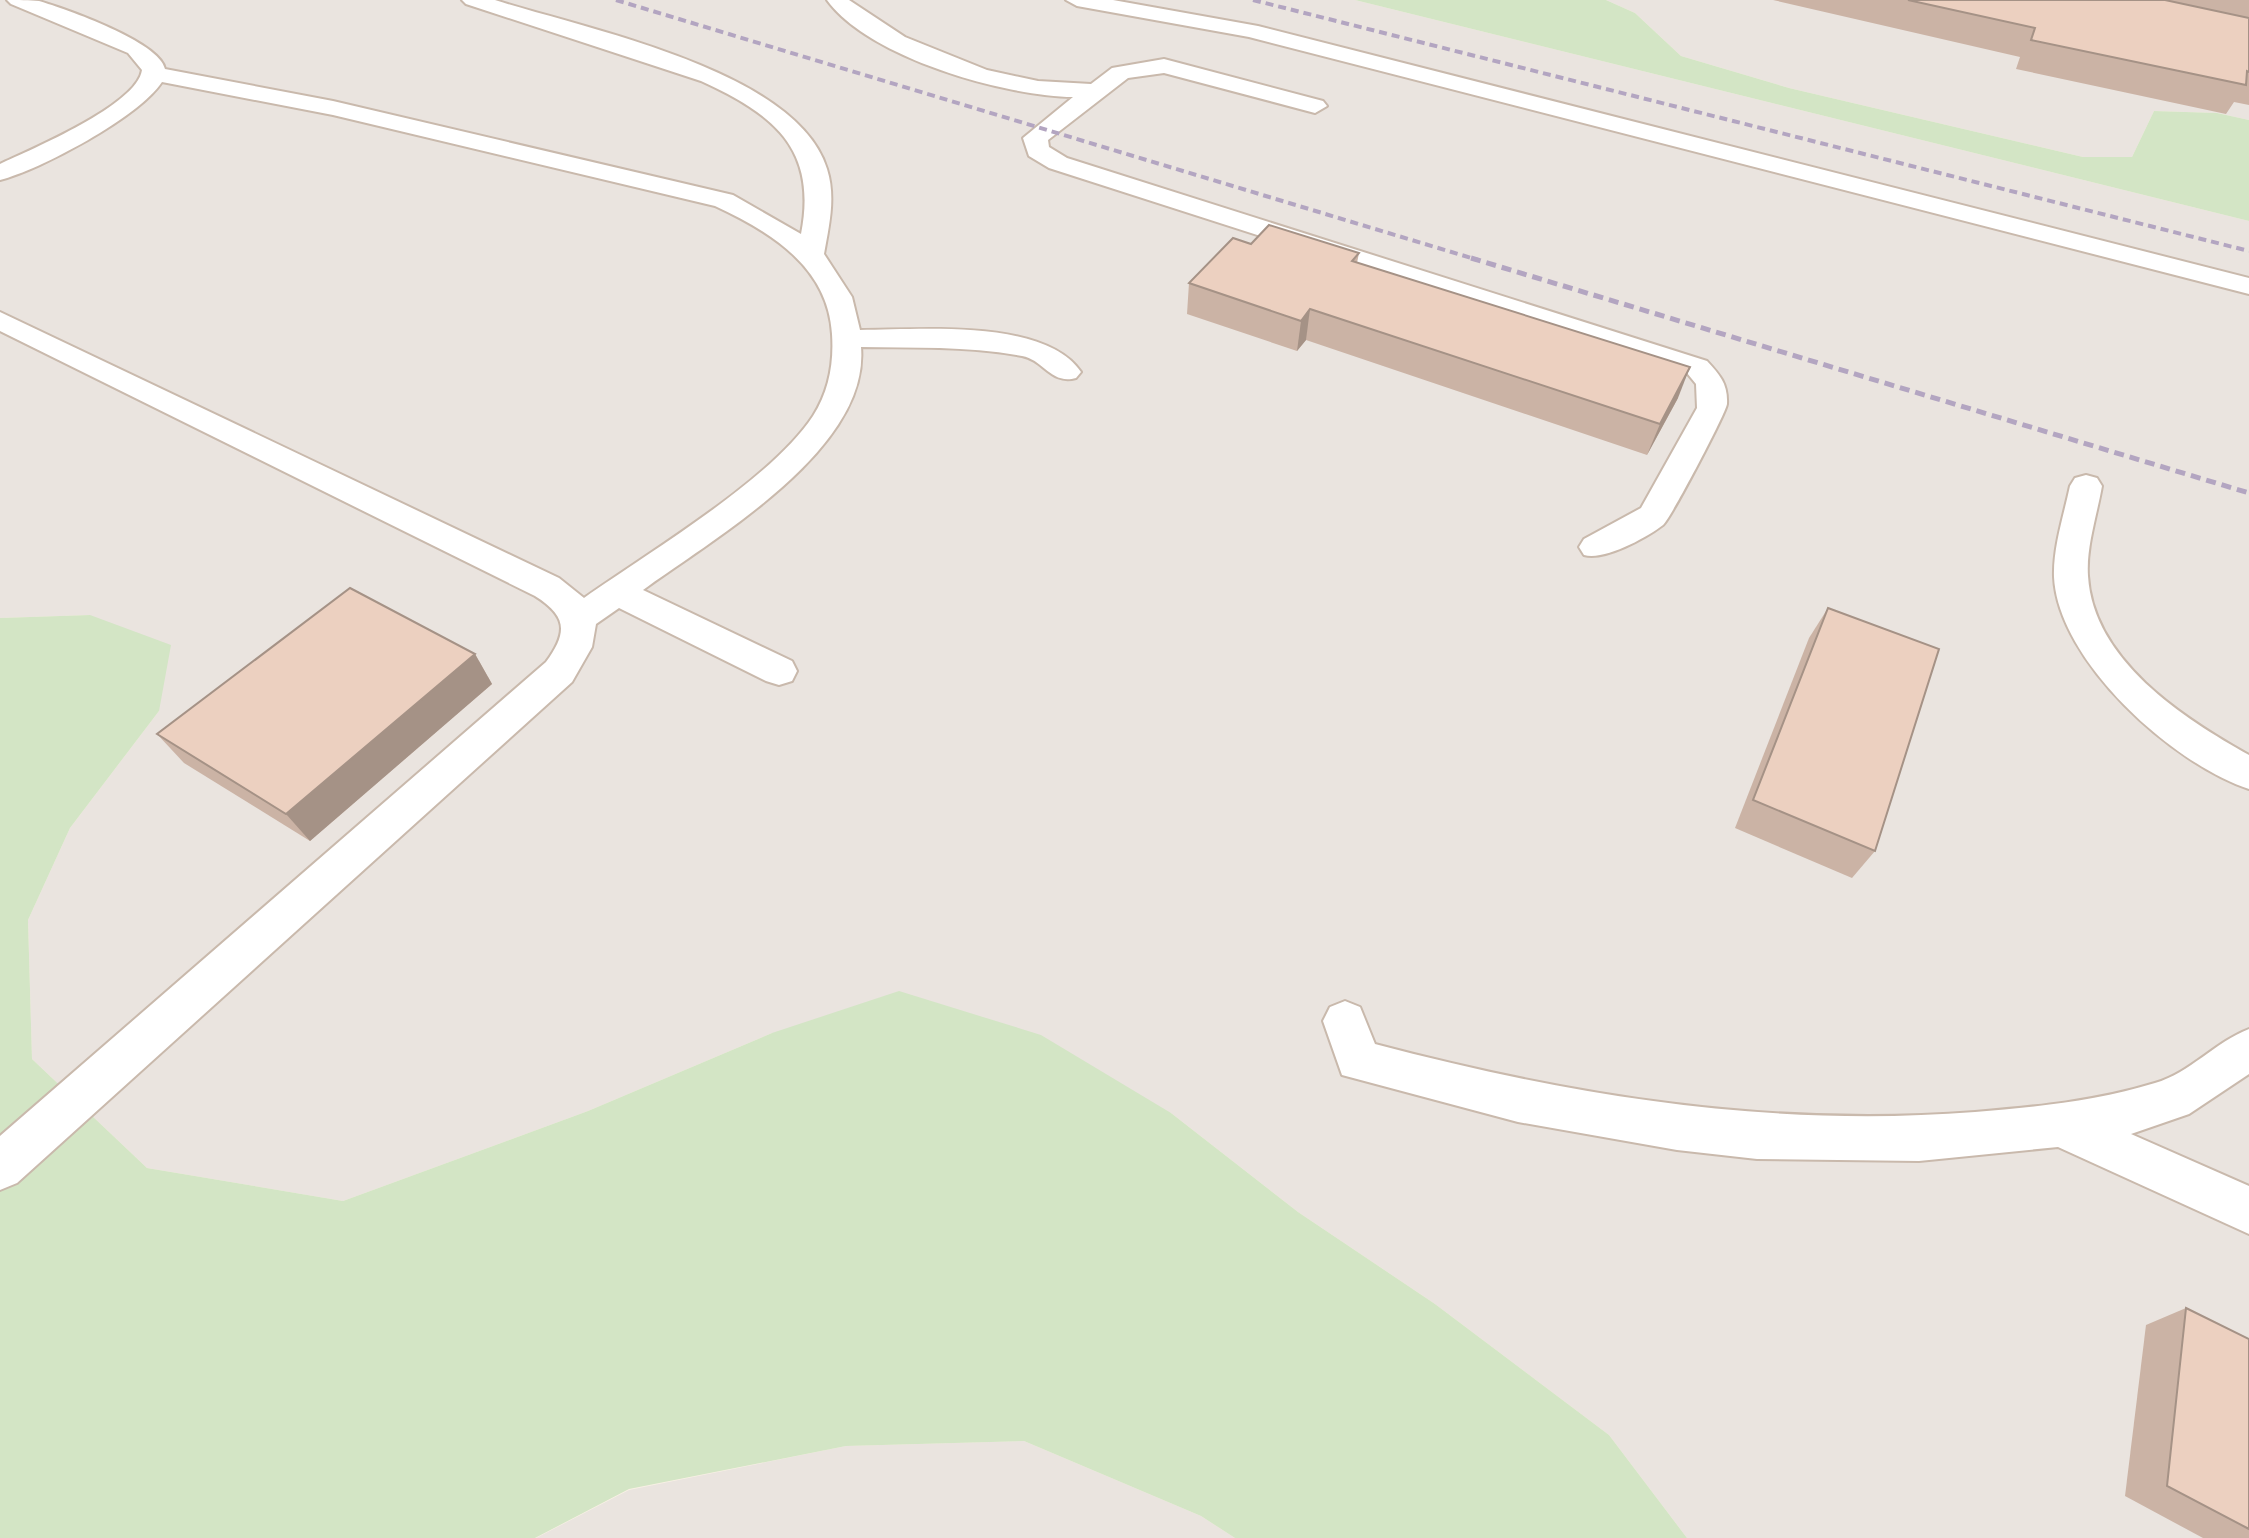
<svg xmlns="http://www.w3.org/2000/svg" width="2249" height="1538" font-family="'PT Sans Narrow',sans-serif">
  <rect width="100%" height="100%" fill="#f9f1e5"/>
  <g fill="#eae4df">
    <polygon points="0,0 1355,0 2249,221 2249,1538 1687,1538 1609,1435 1435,1304 1298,1212 1171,1113 772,1033 588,1111 343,1201 147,1168 32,1059 28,920 70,828 159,711 90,615 0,618"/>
    <polygon points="1606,0 2249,0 2249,120 2217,113 2154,111 2132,157 2083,157 1789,88 1681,56 1635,13"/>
    <polygon points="1024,1441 1201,1516 1235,1538 536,1538 629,1490 846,1446"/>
  </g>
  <g fill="#d3e5c5">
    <polygon points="1355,0 1606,0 1635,13 1681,56 1789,88 2083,157 2132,157 2154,111 2217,113 2249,120 2249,221"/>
    <polygon points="90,615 171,645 159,711 70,828 28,920 32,1059 147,1168 343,1201 588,1111 772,1033 899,991 1041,1035 1171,1113 1298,1212 1435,1304 1609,1435 1687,1538 1235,1538 1201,1516 1024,1441 846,1446 629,1489 535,1538 0,1538 0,618"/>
  </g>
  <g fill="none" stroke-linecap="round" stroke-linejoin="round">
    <g stroke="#c9b9ac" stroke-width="4">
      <g id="service">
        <path d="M7 0C18 0 30 0 39 1 66 9 160 42 165 69L333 101 733 195 801 234C818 148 773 114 701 81L466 4 462 0H495C585 29 797 70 827 169 836 197 829 226 824 254L852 297 860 330C919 330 1044 318 1081 372L1076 378C1051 385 1044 360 1022 356 969 346 915 348 861 347 870 449 714 538 643 590L792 661 797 671 792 681 779 685 766 681 619 608 596 624 592 647 572 682 17 1183 0 1190V1136L546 662C568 632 567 616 535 596L0 331V312L559 578 584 598C649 552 771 480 813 416 829 391 834 363 832 334 828 267 771 232 715 206L333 115 162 82C139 117 40 170 0 180V164C32 149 137 105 142 70L128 53 11 4Z"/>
        <path d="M827 0H849L905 37 987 70 1038 81 1091 84 1112 68 1164 59 1323 101 1327 106 1315 113 1164 73 1128 78 1048 140 1049 147 1067 158 1707 361C1720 375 1728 384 1727 404 1726 413 1671 518 1663 525 1646 538 1604 561 1584 555L1579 547 1584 539 1641 508 1697 408 1696 384 1687 373 1049 168 1029 156 1023 138 1073 97C1005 96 869 58 827 0Z"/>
        <polygon points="1066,0 1113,0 1258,26 2249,278 2249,294 1249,37 1077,6"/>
        <path d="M2086 475 2097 478 2102 486C2097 515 2086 547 2088 576 2093 660 2183 718 2249 755V789C2173 764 2058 661 2054 577 2053 547 2064 515 2070 486L2075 478Z"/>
        <path d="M1345 1001 1360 1007 1375 1044C1572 1096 1770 1128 1975 1112 2035 1107 2097 1101 2155 1083 2190 1073 2215 1042 2249 1029V1074L2189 1114 2131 1134 2249 1186V1234L2058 1147 1919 1161 1757 1159 1677 1150 1518 1122 1342 1075 1323 1021 1330 1007Z"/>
      </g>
    </g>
    <use href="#service" fill="#fff" fill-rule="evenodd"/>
    <g stroke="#b3a5c1" stroke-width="4" stroke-dasharray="8 5" stroke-linecap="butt">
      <polyline points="616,0 1478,260"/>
      <polyline points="1253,0 2249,251"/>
    </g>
    <polyline stroke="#b3a5c1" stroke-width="5" stroke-dasharray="10 6" stroke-linecap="butt" points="1471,258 2249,493"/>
  </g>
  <g fill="#cbb3a5">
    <polygon points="1773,0 2249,0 2249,105 2234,102 2226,114 2016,69 2020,57"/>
    <polygon points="1359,253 1357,263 1678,398 1647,455 1306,340 1297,351 1187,314 1189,283"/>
    <polygon points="1828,608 1875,851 1852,878 1735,828 1809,638"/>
    <polygon points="475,654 492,684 310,841 184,763 157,734"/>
    <polygon points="2186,1308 2249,1339 2249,1538 2203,1538 2125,1496 2146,1325"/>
  </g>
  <g fill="#a59286">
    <polygon points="1310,309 1306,340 1297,351 1301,321"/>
    <polygon points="1690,367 1678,398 1647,455 1660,424"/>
    <polygon points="475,654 492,684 310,841 286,814"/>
  </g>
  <g fill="#ecd0c0" stroke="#a59286" stroke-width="2">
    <polygon points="1908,0 2165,0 2249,18 2249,72 2247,71 2246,85 2031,40 2035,28"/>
    <polygon points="1269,225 1359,253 1352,261 1690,367 1660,424 1310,309 1301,321 1189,283 1233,238 1251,244"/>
    <polygon points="350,588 475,654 286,814 157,734"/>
    <polygon points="1828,608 1939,649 1875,851 1753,800"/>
    <polygon points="2186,1308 2249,1339 2249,1529 2167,1486"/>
  </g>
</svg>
